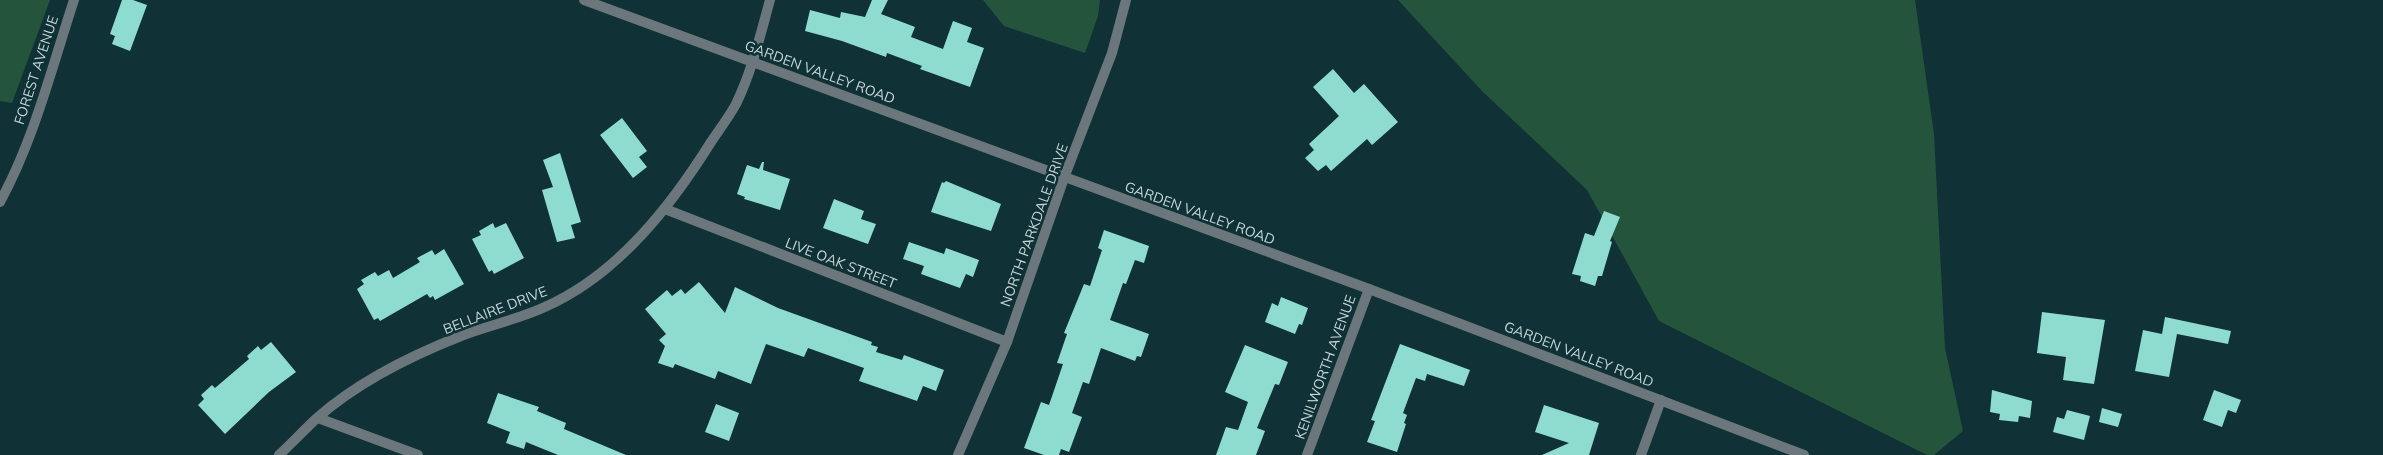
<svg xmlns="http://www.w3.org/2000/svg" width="2383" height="455" font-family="Mulish,sans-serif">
  <rect width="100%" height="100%" fill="#103135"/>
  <g fill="#24543c">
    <polygon points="0,0 50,0 12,103 0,101"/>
    <polygon points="983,0 1100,0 1098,16 1085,53 1004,26"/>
    <polygon points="1398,0 1915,0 1934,134 1945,348 1963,431 1934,455 1927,455 1659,321 1587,190 1482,91"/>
  </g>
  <g fill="#8edcd0">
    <polygon points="122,0 133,0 147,5 130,51 112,44 115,36 110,34"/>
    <polygon points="872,0 888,0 881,14 915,27 911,37 943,49 953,21 972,28 967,42 984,48 970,87 920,69 922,66 887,53 886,57 842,41 805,31 810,10 840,18 841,12 865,17"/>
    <polygon points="1333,69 1354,93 1364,84 1398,122 1372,145 1367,139 1331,171 1326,165 1318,171 1305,158 1314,150 1309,144 1339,116 1313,87"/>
    <polygon points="622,118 647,151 639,157 647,167 633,178 600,135"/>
    <polygon points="560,153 581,222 571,225 575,238 557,242 542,190 553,187 543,160"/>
    <polygon points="762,162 764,162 763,170 790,179 780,210 744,199 745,197 737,194 747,165 759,169"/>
    <polygon points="946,181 1001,204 991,231 931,212 942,182 944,183"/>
    <polygon points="834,199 864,211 861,219 876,224 868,244 823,228"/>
    <polygon points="1604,211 1620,217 1610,241 1612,242 1602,276 1598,276 1595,286 1580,281 1581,276 1572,274 1585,233 1594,236"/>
    <polygon points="493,223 495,228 506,223 524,258 494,274 492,270 489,272 472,239 481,235 479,231"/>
    <polygon points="1104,230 1149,246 1144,263 1135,260 1126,284 1123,283 1110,320 1149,334 1141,357 1137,356 1135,361 1101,348 1089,384 1083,382 1072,413 1082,417 1069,452 1061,449 1059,455 1044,455 1024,448 1041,402 1049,405 1063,364 1057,363 1067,334 1064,333 1084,284 1090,286 1102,250 1098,248"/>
    <polygon points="909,242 944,254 946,248 979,260 973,277 966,274 960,288 921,274 924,266 903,259"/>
    <polygon points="444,249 464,284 435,300 433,296 430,298 427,294 380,321 378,318 374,320 357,289 364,284 361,280 375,272 378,276 389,270 393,278 420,262 417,258 432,250 435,255"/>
    <polygon points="699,282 725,313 735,287 778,308 872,342 871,345 878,347 876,352 902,360 904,355 944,370 936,391 923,386 917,401 859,381 864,368 808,348 804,357 766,344 751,384 718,371 715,379 675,364 673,368 658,363 665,346 659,340 666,334 645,309 667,290 672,296 681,289 685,294"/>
    <polygon points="1281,297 1308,308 1302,325 1299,324 1295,334 1265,322 1272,303 1278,306"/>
    <polygon points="2042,312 2105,320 2094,384 2063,380 2066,357 2037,353"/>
    <polygon points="2165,317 2231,331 2228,344 2177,334 2169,377 2135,371 2143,330 2162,334"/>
    <polygon points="271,342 296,372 269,392 225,434 198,405 204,399 201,395 212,385 215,388 249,359 247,356 258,346 261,350"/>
    <polygon points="1400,344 1470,370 1464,386 1427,374 1425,381 1416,378 1403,413 1407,415 1404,423 1406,424 1397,452 1367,442 1375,421 1371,420"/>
    <polygon points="1245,345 1288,362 1279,385 1275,384 1257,428 1265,431 1256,455 1216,455 1226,427 1238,430 1248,402 1225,392"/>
    <polygon points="1992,390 2032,401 2030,418 2019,416 2018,422 1999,420 2000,414 1990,412"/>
    <polygon points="2214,390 2241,400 2236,413 2228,410 2222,427 2203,420"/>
    <polygon points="498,393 539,407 537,411 566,423 564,429 626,455 558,455 526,442 524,449 506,443 510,432 487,423"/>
    <polygon points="716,404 739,413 729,441 705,432"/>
    <polygon points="1544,405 1599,423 1589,455 1542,455 1569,443 1535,432"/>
    <polygon points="2102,408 2122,414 2118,427 2099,422"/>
    <polygon points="2067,410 2090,416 2084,440 2053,432 2057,417 2064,419"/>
  </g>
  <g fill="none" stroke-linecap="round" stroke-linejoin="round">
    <g stroke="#6b777d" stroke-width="10">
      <polyline points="1064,178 1112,53 1126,0"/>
      <path d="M0 202C34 140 52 67 74 0"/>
      <polyline points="665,209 1007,342"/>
      <polyline points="318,418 418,455"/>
      <path d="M279 455C292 443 304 430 317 418 359 381 410 356 461 336 489 325 520 319 547 306 618 274 671 206 711 142 719 130 729 117 736 104 752 71 760 36 770 0"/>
      <polyline points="1307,455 1369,289"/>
      <polyline points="1641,455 1661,400"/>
    </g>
    <g stroke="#6b777d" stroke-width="10">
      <polyline points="584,0 1369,289 1804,455"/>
      <polyline points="958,455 1007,342 1064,178"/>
    </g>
  </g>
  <g text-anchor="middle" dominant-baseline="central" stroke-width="5" stroke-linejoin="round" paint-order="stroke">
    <g font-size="14" fill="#c6d7da" stroke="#103135">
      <text transform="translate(36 70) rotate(-72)">FOREST AVENUE</text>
      <text transform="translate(820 72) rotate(20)">GARDEN VALLEY ROAD</text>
      <text transform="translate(1200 213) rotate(20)">GARDEN VALLEY ROAD</text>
      <text transform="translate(1034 225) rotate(-70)">NORTH PARKDALE DRIVE</text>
      <text transform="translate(841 263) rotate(21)">LIVE OAK STREET</text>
      <text transform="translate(495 310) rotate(-21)">BELLAIRE DRIVE</text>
      <text transform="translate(1579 354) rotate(21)">GARDEN VALLEY ROAD</text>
      <text transform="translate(1325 367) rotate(-70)">KENILWORTH AVENUE</text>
    </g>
  </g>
</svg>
